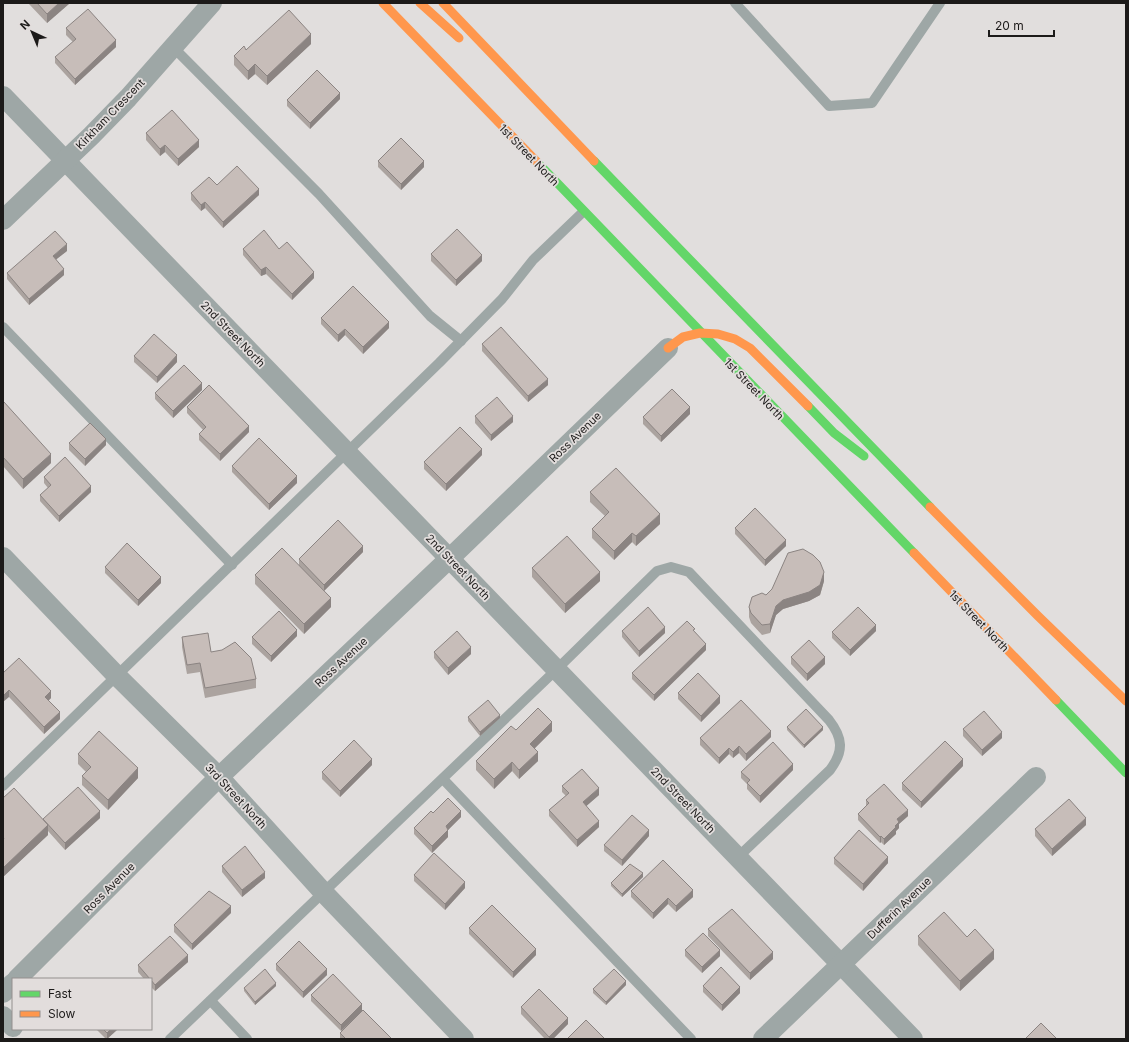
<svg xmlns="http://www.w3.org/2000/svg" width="1129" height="1042" font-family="Inter,sans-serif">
  <rect width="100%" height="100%" fill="#e1dedd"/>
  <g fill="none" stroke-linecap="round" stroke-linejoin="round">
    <g stroke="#9ea7a6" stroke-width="10">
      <polyline points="735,3 829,106 872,103 940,3"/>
      <polyline points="173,47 319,194 430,316 461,341"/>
      <polyline points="3,327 232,565"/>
      <polyline points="443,779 691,1039"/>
      <polyline points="3,786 439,363 502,299 533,260 583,212"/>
      <polyline points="211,1001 247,1039"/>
      <path d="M170 1039 556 670 657 571 671 567 689 572 829 720C843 738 844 751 830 770L738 857"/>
    </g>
    <g stroke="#9ea7a6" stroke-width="20">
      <polyline points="3,96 913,1039"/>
      <polyline points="3,220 91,136 128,98 212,3"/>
      <polyline points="3,557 117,676 219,777 324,893 464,1039"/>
      <polyline points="17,979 219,777 450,558 668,348"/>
      <polyline points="3,993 13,983"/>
      <polyline points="3,1016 13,1027"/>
      <polyline points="763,1039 1036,777"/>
    </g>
    <g stroke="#63d668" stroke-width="9">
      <polyline points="594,161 930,507"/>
      <polyline points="537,162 914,553"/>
      <polyline points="808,406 834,433 864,456"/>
      <polyline points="1056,700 1126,773"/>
    </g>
    <g stroke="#ff974d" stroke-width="9">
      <polyline points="383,3 537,162"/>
      <polyline points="420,3 459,38"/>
      <polyline points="443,3 594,161"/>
      <polyline points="668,348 683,337 700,333 718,334 735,339 750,348 808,406"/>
      <polyline points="930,507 1038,616 1126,701"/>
      <polyline points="914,553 1056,700"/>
    </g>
  </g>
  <g fill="#aba39f">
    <polygon points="28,3 70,3 47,23"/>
    <polygon points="66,28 116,47 75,85 55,63 55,57 73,42 66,35"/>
    <polygon points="311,44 267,85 255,74 248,80 234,65 234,56 246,50"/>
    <polygon points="340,99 310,129 287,106 287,100"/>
    <polygon points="146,133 199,147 178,166 165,152 160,156 146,140"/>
    <polygon points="378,161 424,167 401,190 378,167"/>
    <polygon points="191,193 259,195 223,228 205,208 201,211 191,200"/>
    <polygon points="243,249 279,249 314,278 292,300 266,274 261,276 243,255"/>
    <polygon points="67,251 56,259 64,275 29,305 7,279 7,273"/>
    <polygon points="431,254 482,261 456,286 431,261"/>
    <polygon points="321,318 389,328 363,354 345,335 338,342 321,324"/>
    <polygon points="482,344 548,385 528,402 482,351"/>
    <polygon points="134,356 177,362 157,383 134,362"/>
    <polygon points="202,390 173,418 155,399 155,393"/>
    <polygon points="3,403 51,463 23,489 3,466"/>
    <polygon points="187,407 249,432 220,461 199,440 199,434 203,430 187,413"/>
    <polygon points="690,414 661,442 643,424 643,417"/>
    <polygon points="475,416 513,422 491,441 475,423"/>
    <polygon points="69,443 106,445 85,466 69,450"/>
    <polygon points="482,455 446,491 424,469 424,462"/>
    <polygon points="232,466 297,483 269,510 232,472"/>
    <polygon points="44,477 91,492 59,522 40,501 40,495 48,488 44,483"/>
    <polygon points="590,492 660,524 636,546 632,542 614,560 592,538 592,529 605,516 590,502"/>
    <polygon points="735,528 786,546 765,566 735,534"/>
    <polygon points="363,552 324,591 331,607 304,634 255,584 255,575 299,566 299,559"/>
    <polygon points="105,567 161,583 138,606 105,573"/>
    <polygon points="532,568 600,581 565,613 532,577"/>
    <polygon points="824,581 820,595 809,601 783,609 776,615 770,633 762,635 751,623 749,617 749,607 766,595"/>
    <polygon points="622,631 665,633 639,657 622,637"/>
    <polygon points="876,631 850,656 832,638 832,632"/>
    <polygon points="695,632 706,650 654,701 632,679 632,673"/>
    <polygon points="297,636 271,662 252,644 252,637"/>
    <polygon points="182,637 211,652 256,679 256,688 205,698 200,672 187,674 182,647"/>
    <polygon points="434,652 471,654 448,675 434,658"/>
    <polygon points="791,657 825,664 807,681 791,664"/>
    <polygon points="3,673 51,698 48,701 60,719 44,734 9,697"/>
    <polygon points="678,693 720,703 701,722 678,699"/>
    <polygon points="468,717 500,718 480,736 468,721"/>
    <polygon points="787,727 823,730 804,748 787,730"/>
    <polygon points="963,729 1002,738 982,756 963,736"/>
    <polygon points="516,730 552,731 535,748 538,761 519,779 512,771 494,789 476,770 476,761"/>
    <polygon points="771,737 746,761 739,753 733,758 729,754 719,764 700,745 700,738"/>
    <polygon points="78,754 138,778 108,810 82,785 82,776 86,772 78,764"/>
    <polygon points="372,765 340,797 322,779 322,772"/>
    <polygon points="963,766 921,808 902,790 902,783"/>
    <polygon points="793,770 760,803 747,789 747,784 741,778 741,772"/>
    <polygon points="562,786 599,795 586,806 599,827 577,847 549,816 549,810 566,796 562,792"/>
    <polygon points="3,798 43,820 43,819 100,818 65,850 48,831 48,835 3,877"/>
    <polygon points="866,800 908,816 899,824 899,828 896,831 896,834 884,845 881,842 880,843 858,820 858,814 866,806"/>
    <polygon points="433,813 461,817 448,830 448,837 432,853 414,834 414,828"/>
    <polygon points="1086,825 1052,856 1035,836 1035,829"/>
    <polygon points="649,836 622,866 604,851 604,845"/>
    <polygon points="834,858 888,863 863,891 834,864"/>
    <polygon points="222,866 265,878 242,897 222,872"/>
    <polygon points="414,875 465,888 445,910 414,881"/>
    <polygon points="643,877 622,897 611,886 611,883"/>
    <polygon points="631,891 693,897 676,912 668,904 653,919 631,897"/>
    <polygon points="231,913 192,950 174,932 174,925"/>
    <polygon points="469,928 536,955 513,978 469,934"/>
    <polygon points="708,929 773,959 750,980 708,936"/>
    <polygon points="918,936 994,959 960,991 918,945"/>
    <polygon points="685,950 720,956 702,973 685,956"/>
    <polygon points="188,962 155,991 151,987 151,979 144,979 138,972 138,965"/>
    <polygon points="276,964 327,975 303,998 276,970"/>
    <polygon points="626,985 606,1005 593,993 593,989"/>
    <polygon points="276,986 255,1005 244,991 244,988"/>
    <polygon points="703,986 740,993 722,1011 703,992"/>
    <polygon points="311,995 362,1011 341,1031 311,1001"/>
    <polygon points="521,1007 568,1024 553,1039 545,1039 521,1014"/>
    <polygon points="96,1029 118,1029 107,1039 106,1039"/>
    <polygon points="340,1033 391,1039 340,1039"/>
  </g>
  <g fill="#8b8482">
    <polygon points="59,3 70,3 47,23 47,14"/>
    <polygon points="311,34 311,44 267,85 267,76"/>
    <polygon points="116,40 116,47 75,85 75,79"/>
    <polygon points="255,64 255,74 248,80 248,71"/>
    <polygon points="340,93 340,99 310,129 310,123"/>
    <polygon points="199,140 199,147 178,166 178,159"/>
    <polygon points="165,145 165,152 160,156 160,149"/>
    <polygon points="424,161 424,167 401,190 401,184"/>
    <polygon points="259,189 259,195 223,228 223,222"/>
    <polygon points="205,202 205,208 201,211 201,205"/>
    <polygon points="67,244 67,251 53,262 53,256"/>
    <polygon points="482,255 482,261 456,286 456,280"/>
    <polygon points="266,267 266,274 261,276 261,270"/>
    <polygon points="64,269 64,275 29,305 29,299"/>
    <polygon points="314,272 314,278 292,300 292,294"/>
    <polygon points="389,322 389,328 363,354 363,347"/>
    <polygon points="345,329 345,335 338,342 338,335"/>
    <polygon points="177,355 177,362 157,383 157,377"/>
    <polygon points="548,379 548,385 528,402 528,396"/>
    <polygon points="202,383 202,390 173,418 173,411"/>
    <polygon points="690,407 690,414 661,442 661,436"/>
    <polygon points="513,416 513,422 491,441 491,435"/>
    <polygon points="249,426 249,432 220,461 220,454"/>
    <polygon points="106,439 106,445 85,466 85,459"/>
    <polygon points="482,449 482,455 446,491 446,484"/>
    <polygon points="51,454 51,463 23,489 23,479"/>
    <polygon points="297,476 297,483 269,510 269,504"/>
    <polygon points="91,486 91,492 59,522 59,516"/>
    <polygon points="660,514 660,524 636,546 636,536"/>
    <polygon points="632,533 632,542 614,560 614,551"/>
    <polygon points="786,540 786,546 765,566 765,560"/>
    <polygon points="363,546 363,552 324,591 324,585"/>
    <polygon points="600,572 600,581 565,613 565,604"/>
    <polygon points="824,572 824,581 820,595 809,601 783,609 776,615 770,633 770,624 776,606 783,600"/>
    <polygon points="161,577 161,583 138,606 138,600"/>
    <polygon points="331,598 331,607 304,634 304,624"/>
    <polygon points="876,625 876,631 850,656 850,650"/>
    <polygon points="665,627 665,633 639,657 639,651"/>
    <polygon points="297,630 297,636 271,662 271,656"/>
    <polygon points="706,644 706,650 654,701 654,695"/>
    <polygon points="471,647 471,654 448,675 448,668"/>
    <polygon points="825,657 825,664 807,681 807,674"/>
    <polygon points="9,690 9,697 3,702 3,696"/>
    <polygon points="51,691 51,698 45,704 45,697"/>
    <polygon points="720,696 720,703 701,722 701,716"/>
    <polygon points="60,712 60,719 44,734 44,727"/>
    <polygon points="500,715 500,718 480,736 480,732"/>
    <polygon points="552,722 552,731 530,753 530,744"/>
    <polygon points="823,727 823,730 804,748 804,745"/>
    <polygon points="771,731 771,737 746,761 746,754"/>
    <polygon points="1002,732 1002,738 982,756 982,750"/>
    <polygon points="739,746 739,753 733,758 733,752"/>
    <polygon points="729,748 729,754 719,764 719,758"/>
    <polygon points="538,752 538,761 519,779 519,770"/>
    <polygon points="372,759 372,765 340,797 340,791"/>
    <polygon points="963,759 963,766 921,808 921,802"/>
    <polygon points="512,762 512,771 494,789 494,779"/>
    <polygon points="793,764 793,770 760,803 760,796"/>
    <polygon points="138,768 138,778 108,810 108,800"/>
    <polygon points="599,788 599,795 583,809 583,802"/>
    <polygon points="908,810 908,816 899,824 899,828 896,831 896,834 884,845 884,839 895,826 897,819"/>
    <polygon points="100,811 100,818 65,850 65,843"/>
    <polygon points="461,811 461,817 446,832 446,826"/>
    <polygon points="1086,818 1086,825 1052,856 1052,849"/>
    <polygon points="599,821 599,827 577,847 577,840"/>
    <polygon points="48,825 48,835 3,877 3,868"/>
    <polygon points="448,830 448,837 432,853 432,846"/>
    <polygon points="649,830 649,836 622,866 622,860"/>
    <polygon points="881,836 881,842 880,843 880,837"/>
    <polygon points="888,857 888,863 863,891 863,884"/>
    <polygon points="265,872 265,878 242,897 242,890"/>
    <polygon points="643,873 643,877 622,897 622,894"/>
    <polygon points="465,882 465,888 445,910 445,904"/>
    <polygon points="693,890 693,897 676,912 676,906"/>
    <polygon points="668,898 668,904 653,919 653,913"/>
    <polygon points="231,906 231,913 192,950 192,944"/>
    <polygon points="536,949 536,955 513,978 513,972"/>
    <polygon points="720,950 720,956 702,973 702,967"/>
    <polygon points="994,950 994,959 960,991 960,981"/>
    <polygon points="773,952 773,959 750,980 750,973"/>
    <polygon points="188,955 188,962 155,991 155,985"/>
    <polygon points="327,969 327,975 303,998 303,992"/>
    <polygon points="626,981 626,985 606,1005 606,1002"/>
    <polygon points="276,983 276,986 255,1005 255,1002"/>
    <polygon points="740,987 740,993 722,1011 722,1005"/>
    <polygon points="362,1004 362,1011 341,1031 341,1025"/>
    <polygon points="568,1018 568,1024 553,1039 549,1039 549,1037"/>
    <polygon points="111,1029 118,1029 107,1039 107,1033"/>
  </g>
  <g fill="#c7bdb9" stroke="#8b8482">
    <polygon points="37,3 59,3 47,14"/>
    <polygon points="88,9 116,40 75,79 55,57 76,39 66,28"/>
    <polygon points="289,10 311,34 267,76 255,64 248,71 234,56 244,46 246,50"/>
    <polygon points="317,70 340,93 310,123 287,100"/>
    <polygon points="172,110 199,140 178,159 165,145 160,149 146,133"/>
    <polygon points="401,138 424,161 401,184 378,161"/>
    <polygon points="237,166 259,189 223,222 205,202 201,205 191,193 209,177 217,185"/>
    <polygon points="457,229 482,255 456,280 431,254"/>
    <polygon points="264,230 279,249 287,242 314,272 292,294 266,267 261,270 243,249"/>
    <polygon points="55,231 67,244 53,256 64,269 29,299 7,273"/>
    <polygon points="353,286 389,322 363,347 345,329 338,335 321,318"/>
    <polygon points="501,327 548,379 528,396 482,344"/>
    <polygon points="154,334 177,355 157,377 134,356"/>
    <polygon points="184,365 202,383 173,411 155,393"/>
    <polygon points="209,385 249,426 220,454 199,434 206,427 187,407"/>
    <polygon points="672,389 690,407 661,436 643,417"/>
    <polygon points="497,397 513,416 491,435 475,416"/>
    <polygon points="4,402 51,454 23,479 3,457 3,403"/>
    <polygon points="90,423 106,439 85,459 69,443"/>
    <polygon points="460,427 482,449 446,484 424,462"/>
    <polygon points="259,438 297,476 269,504 232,466"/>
    <polygon points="65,457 91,486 59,516 40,495 51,485 44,477"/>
    <polygon points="616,468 660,514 636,536 632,533 614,551 592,529 609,512 590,492"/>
    <polygon points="755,508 786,540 765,560 735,528"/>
    <polygon points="338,520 363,546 324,585 299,559"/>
    <polygon points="567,536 600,572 565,604 532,568"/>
    <polygon points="127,543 161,577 138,600 105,567"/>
    <polygon points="282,548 331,598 304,624 255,575"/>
    <polygon points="803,549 813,555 820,562 824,572 820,585 809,592 783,600 776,606 770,624 762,625 751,613 749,607 752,597 762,593 766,595 772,589 788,553"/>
    <polygon points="648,607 665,627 639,651 622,631"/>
    <polygon points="858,607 876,625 850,650 832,632"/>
    <polygon points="279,611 297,630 271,656 252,637"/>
    <polygon points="687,621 695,629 693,630 706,644 654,695 632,673"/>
    <polygon points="457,631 471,647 448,668 434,652"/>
    <polygon points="208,633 211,652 222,650 235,642 251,658 256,679 205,688 200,663 187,665 182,637"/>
    <polygon points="809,640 825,657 807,674 791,657"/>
    <polygon points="19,658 51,691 45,697 60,712 44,727 9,690 3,696 3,673"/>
    <polygon points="698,673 720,696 701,716 678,693"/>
    <polygon points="488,700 500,715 480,732 468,717"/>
    <polygon points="741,700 771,731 746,754 739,746 733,752 729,748 719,758 700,738"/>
    <polygon points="538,708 552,722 530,744 538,752 519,770 512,762 494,779 476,761 511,726 516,730"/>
    <polygon points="806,709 823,727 804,745 787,727"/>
    <polygon points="984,711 1002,732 982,750 963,729"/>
    <polygon points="99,731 138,768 108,800 82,776 91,767 78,754"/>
    <polygon points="354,740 372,759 340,791 322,772"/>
    <polygon points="945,741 963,759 921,802 902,783"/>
    <polygon points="773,742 793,764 760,796 747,783 750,780 741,772"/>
    <polygon points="582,769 599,788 583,802 599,821 577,840 549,810 569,793 562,786"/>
    <polygon points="884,784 908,810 897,819 899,822 895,826 896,827 884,839 881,836 880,837 858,814 869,803 866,800"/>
    <polygon points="78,787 100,811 65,843 43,819"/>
    <polygon points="14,788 48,825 3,868 3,840 4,839 3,837 3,798"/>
    <polygon points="448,798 461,811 446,826 448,830 432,846 414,828 431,811 433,813"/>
    <polygon points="1069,799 1086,818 1052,849 1035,829"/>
    <polygon points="632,815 649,830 622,860 604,845"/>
    <polygon points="859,830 888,857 863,884 834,858"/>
    <polygon points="245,846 265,872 242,890 222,866"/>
    <polygon points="434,853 465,882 445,904 414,875"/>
    <polygon points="663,860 693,890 676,906 668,898 653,913 631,891"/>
    <polygon points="630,864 643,873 622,894 611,883"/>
    <polygon points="209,891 231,906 192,944 174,925"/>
    <polygon points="492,905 536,949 513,972 469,928"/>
    <polygon points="732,909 773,952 750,973 708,929"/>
    <polygon points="944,912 967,937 975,929 994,950 960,981 918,936"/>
    <polygon points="703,933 720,950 702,967 685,950"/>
    <polygon points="170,936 188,955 155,985 151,980 151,979 150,979 138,965"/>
    <polygon points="299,941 327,969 303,992 276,964"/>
    <polygon points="721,967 740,987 722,1005 703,986"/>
    <polygon points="265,969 276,983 255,1002 244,988"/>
    <polygon points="614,969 626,981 606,1002 593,989"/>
    <polygon points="333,974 362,1004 341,1025 311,995"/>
    <polygon points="539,989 568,1018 549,1037 521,1007"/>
    <polygon points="363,1010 391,1038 390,1039 346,1039 340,1033"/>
    <polygon points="586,1020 605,1039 567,1039"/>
    <polygon points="1041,1023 1057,1039 1025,1039"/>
    <polygon points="103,1029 111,1029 107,1033"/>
  </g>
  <g text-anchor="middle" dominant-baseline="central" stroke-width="3.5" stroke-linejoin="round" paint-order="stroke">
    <g font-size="11" fill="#1c1a19" stroke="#e2dddc">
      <text transform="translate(110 114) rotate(-46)">Kirkham Crescent</text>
      <text transform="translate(529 155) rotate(46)">1st Street North</text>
      <text transform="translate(233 334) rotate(46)">2nd Street North</text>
      <text transform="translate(754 389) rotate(46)">1st Street North</text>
      <text transform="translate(575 437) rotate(-44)">Ross Avenue</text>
      <text transform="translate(458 567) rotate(46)">2nd Street North</text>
      <text transform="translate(979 621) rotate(46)">1st Street North</text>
      <text transform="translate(341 662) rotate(-43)">Ross Avenue</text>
      <text transform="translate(236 796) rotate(47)">3rd Street North</text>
      <text transform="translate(683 800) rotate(46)">2nd Street North</text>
      <text transform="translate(109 888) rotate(-45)">Ross Avenue</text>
      <text transform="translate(899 908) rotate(-44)">Dufferin Avenue</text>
    </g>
  </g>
  <rect width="1129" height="1042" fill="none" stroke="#1c1a19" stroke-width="8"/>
  <rect x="12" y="978" width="140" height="52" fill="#e2dddc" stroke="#938f8e"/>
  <rect x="20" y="991" width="20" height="6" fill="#63d668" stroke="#938f8e"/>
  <text x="48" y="998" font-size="12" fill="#1c1a19">Fast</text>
  <rect x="20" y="1011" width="20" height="6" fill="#ff974d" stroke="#938f8e"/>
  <text x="48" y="1018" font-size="12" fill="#1c1a19">Slow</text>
  <g transform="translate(32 32) rotate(316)" stroke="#e2dddc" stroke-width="3" paint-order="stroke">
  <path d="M0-3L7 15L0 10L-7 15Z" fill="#1c1a19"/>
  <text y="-6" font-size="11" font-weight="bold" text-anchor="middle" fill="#1c1a19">N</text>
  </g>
  <path d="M989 30v6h65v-6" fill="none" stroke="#1c1a19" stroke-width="2"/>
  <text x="995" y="30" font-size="12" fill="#1c1a19" stroke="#e2dddc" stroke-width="3" paint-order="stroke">20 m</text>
</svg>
